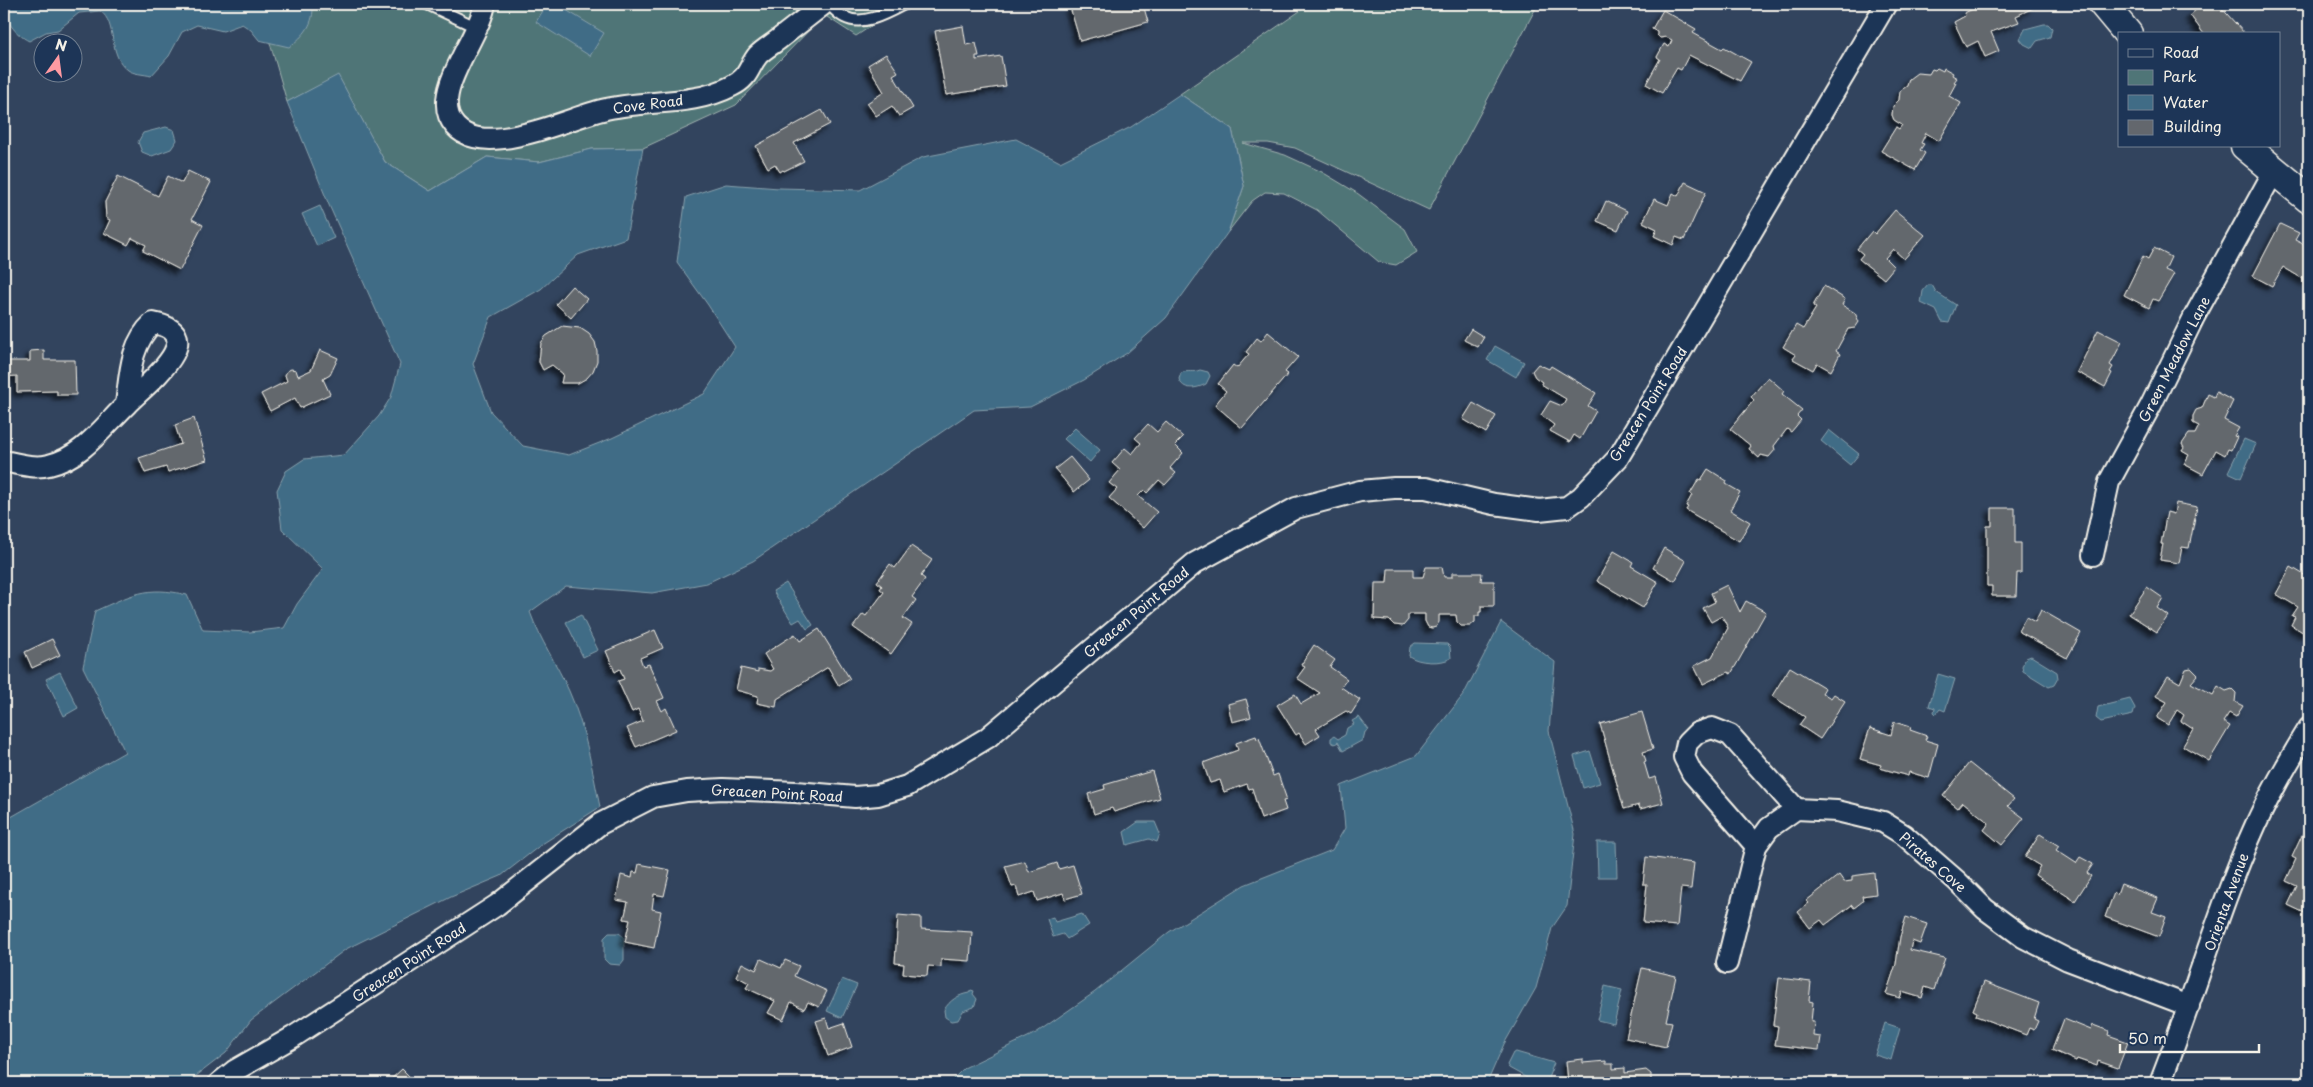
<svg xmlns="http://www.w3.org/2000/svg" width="2313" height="1087" font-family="'Playpen Sans',sans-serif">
  <defs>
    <filter id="shadow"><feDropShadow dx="-4.5" dy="4.5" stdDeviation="2.5" flood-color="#0009"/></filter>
  </defs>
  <rect width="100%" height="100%" fill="#32445e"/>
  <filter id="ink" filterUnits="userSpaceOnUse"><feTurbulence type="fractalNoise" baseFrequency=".02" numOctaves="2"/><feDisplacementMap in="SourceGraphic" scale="10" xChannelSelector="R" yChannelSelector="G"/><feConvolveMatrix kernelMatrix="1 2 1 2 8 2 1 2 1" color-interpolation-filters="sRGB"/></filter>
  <g filter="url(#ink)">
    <g fill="#4f7577" stroke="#a2b3b0">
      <polygon points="233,4 905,4 856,36 824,15 736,105 643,148 592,149 539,162 487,157 430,191 385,162 338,76 287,102 270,43"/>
      <polygon points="1310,4 1538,4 1429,210 1295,148 1268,143 1243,143 1285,155 1322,172 1357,193 1405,229 1417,252 1396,265 1379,262 1317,210 1284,193 1265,192 1252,201 1228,232 1244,186 1232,129 1180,94"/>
    </g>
    <g fill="#406c86" stroke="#88a1ad">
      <path d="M4 4H313C314 24 305 35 289 47L259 40 251 30 242 24 223 31 197 25 182 32 169 56 151 76C144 74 133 74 128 70 107 55 118 23 100 11L79 13 58 30 46 32 29 41C15 34 4 20 4 4Z"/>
      <polygon points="547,4 556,4 604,33 590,56 536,22"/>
      <polygon points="2044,24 2048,24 2052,28 2050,37 2037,41 2032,48 2024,44 2020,39 2025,29"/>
      <path d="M338 75 385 162 430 191 487 157 539 162 592 149 643 148 626 238 578 255 541 289 491 317 473 364 491 412 523 446 569 455 612 438 704 394 735 347 708 305 677 262 686 197 726 184 779 188 860 190 923 157 1016 139 1060 162 1131 127 1180 94 1232 129 1244 186 1228 232 1166 318 1127 353 1084 380 1030 407 974 410 753 561 707 583 652 593 566 586 530 612C540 640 557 664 569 691 585 727 592 768 600 807L542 844 501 876 451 897 346 949 251 1020 226 1053 187 1083H4V821L125 752 83 667 95 611C131 595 147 585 187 595L203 630 250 632 284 628 297 604 323 569 282 529 277 490 286 471 304 459 344 455 379 416 391 397 400 364 329 205 287 102Z"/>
      <polygon points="166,127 174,130 177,140 171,149 152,156 142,152 138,142 143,133"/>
      <polygon points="320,206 334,238 317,246 302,214"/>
      <polygon points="1928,285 1932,285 1936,292 1956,305 1949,323 1942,322 1936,310 1921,303 1923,291"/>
      <polygon points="1495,346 1524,362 1516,377 1487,360"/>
      <path d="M1200 370 1208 372 1210 376 1206 384C1196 389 1183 391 1179 379L1181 373C1188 370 1193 373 1200 370Z"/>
      <polygon points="1075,428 1100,450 1090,462 1064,439"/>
      <polygon points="1829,430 1859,454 1850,465 1821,441"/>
      <polygon points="2244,439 2256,444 2241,478 2228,472"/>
      <polygon points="786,583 813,625 807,629 800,619 793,623 773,591"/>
      <polygon points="581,615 598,650 583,657 566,622"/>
      <polygon points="1501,622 1555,662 1549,731 1575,834 1567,906 1552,928 1536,988 1504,1044 1487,1083 949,1083 964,1068 1036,1033 1095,992 1169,932 1244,885 1332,850 1345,828 1341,786 1416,756 1464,694"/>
      <path d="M1415 643 1447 644 1450 647 1451 658C1442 664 1418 663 1409 656L1410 647Z"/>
      <polygon points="2031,656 2057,672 2058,678 2054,685 2049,687 2023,671 2022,666 2026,658"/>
      <polygon points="60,672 78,708 64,716 46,679"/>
      <polygon points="1938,674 1955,679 1945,711 1940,709 1936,714 1934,712 1935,708 1929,706"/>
      <polygon points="2130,699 2135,708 2133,715 2101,722 2096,718 2098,707"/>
      <polygon points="1359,717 1369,730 1365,732 1363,740 1343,751 1338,742 1335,744 1331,742 1331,738 1334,736 1338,739 1345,735 1347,728 1354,724 1352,721"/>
      <polygon points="1590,751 1600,783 1583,788 1574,756"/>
      <polygon points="1138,822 1155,822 1160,834 1157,842 1149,839 1127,845 1124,832"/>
      <polygon points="1597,842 1616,842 1617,877 1598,877"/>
      <polygon points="1082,914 1089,925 1067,939 1063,934 1053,937 1047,919 1053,917 1055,922"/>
      <polygon points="609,933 619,933 624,937 624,960 620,965 609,964 604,959 604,938"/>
      <polygon points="842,979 857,985 842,1018 827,1011"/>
      <polygon points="1605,986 1622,990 1614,1024 1597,1020"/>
      <path d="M971 990 974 991 973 994 977 999 974 1007 963 1011 958 1020 951 1021 945 1017 944 1010C950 1000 958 995 969 993Z"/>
      <polygon points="1885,1023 1900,1028 1891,1060 1875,1055"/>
      <polygon points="1516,1052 1554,1063 1546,1083 1536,1083 1509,1068 1507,1065 1513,1053"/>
    </g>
    <g fill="#63676d" stroke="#f4f1e8" filter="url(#shadow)">
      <polygon points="1072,4 1143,4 1148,22 1080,41 1070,7 1073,6"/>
      <polygon points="1979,4 2031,4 2033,8 2016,16 2019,22 1991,32 1999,51 1985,57 1978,41 1966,47 1954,22 1965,16 1964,13 1980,6"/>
      <polygon points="2203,4 2218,4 2245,34 2204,34 2190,15"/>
      <polygon points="1663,10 1696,29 1693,33 1722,49 1724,47 1751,62 1740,81 1689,55 1681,70 1677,68 1662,93 1646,84 1660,59 1657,57 1664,44 1669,47 1672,40 1666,37 1660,38 1657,35 1657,32 1652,29"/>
      <polygon points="963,26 966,45 976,43 979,56 976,56 976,60 1001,56 1006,86 946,95 935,31"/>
      <polygon points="886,54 898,72 893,75 913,108 899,116 892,106 876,116 867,103 884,92 868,65"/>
      <polygon points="1937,68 1943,71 1944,68 1953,73 1952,75 1957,78 1954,82 1956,83 1949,96 1961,103 1939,141 1926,133 1921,143 1924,144 1920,150 1925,153 1915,170 1881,151 1896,127 1899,129 1902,125 1894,120 1892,115 1893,106 1899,100 1900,91 1907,86 1909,79 1917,73 1929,74 1932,69 1935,70"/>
      <polygon points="822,110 830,124 794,143 804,161 784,171 783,170 780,172 775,164 768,168 756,146"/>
      <polygon points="188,171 211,182 192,219 203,225 180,270 143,251 146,245 132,238 128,245 104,233 110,220 106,218 105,202 118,176 158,196 168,176 182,183"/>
      <polygon points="1685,182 1706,192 1684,240 1676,237 1673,245 1654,236 1657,229 1643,222 1654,199 1668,205 1673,193 1678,196"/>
      <polygon points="1606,201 1627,211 1618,230 1597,221"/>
      <polygon points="1895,210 1925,235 1904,259 1893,249 1885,258 1894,267 1884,279 1859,259 1863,254 1857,249 1872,231 1875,234"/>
      <polygon points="2280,224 2299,233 2295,240 2305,245 2306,243 2309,244 2308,282 2283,267 2272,286 2253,276"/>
      <polygon points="2154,248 2171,257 2165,270 2174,274 2158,301 2153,299 2149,308 2124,295 2143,256 2148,259"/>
      <polygon points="572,286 587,299 571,318 556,304"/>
      <polygon points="1824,286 1845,299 1842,305 1855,313 1859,322 1855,328 1848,329 1836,351 1840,354 1831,371 1817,363 1813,370 1793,359 1796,355 1783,347 1796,325 1803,329 1816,308 1813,306"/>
      <polygon points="562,326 580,328 589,334 595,342 597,351 597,361 593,371 587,378 578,383 561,383 563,374 552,365 543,370 539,362 541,343 546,336"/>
      <polygon points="1471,329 1484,337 1478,347 1464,340"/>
      <polygon points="2098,330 2122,342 2110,365 2113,367 2110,372 2112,373 2105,387 2077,372"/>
      <polygon points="1268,332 1298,357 1285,372 1288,374 1242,428 1215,405 1226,391 1218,384 1233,365 1237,368 1249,354 1246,352 1257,338 1261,341"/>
      <polygon points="44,350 44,360 75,360 76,395 57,395 57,391 17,392 17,376 4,377 4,361 30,361 30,351"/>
      <polygon points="320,350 338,358 330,375 323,379 330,394 300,408 295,398 270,411 261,394 287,381 285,375 287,371 291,369 296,370 298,376 311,370"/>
      <polygon points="1538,364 1549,369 1551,366 1596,393 1588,406 1596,411 1580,439 1574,435 1570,442 1550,431 1554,425 1541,415 1550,401 1562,406 1566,399 1541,384 1542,382 1535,377 1532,371"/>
      <polygon points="1768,377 1784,391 1782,394 1802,410 1797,416 1801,420 1791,432 1787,429 1774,446 1775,450 1769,457 1761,455 1759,458 1749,449 1751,446 1730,429 1754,400 1751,397"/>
      <polygon points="2216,392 2233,401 2224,420 2239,428 2234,436 2237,437 2231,450 2228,449 2225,455 2216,450 2203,474 2184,464 2189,455 2182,451 2184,448 2182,444 2189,434 2195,434 2199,426 2193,423 2193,416 2196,410 2202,408 2208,394 2214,397"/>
      <polygon points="1473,403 1496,416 1486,433 1463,419"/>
      <polygon points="194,418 207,460 168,472 166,467 145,473 139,458 181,444 175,425"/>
      <polygon points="1166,422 1183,437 1175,445 1183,453 1170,468 1176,473 1165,485 1159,480 1147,493 1144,490 1138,496 1157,512 1143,528 1109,498 1117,489 1109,483 1120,470 1112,463 1125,448 1132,454 1141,443 1135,438 1148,424 1157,432"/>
      <polygon points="1070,457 1089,480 1074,492 1055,469"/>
      <polygon points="1708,469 1727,481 1726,484 1740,492 1730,510 1750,522 1739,541 1686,510 1688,507 1686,506 1692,495 1690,494 1699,479 1701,480"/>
      <polygon points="2176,503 2197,507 2189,548 2182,547 2179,563 2160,560 2163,544 2161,544 2167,512 2174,514"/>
      <polygon points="1992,508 2015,508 2015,543 2021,543 2021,573 2017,573 2016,596 1992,596 1992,586 1987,586 1987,526 1992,526"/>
      <polygon points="911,546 932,560 921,576 925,579 912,597 916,600 903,618 912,624 891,654 853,627 863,614 866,616 884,592 880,589 882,586 877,582 890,564 895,568"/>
      <polygon points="1664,548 1686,561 1675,581 1653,568"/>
      <polygon points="1614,551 1633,562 1631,566 1658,582 1643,608 1597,581"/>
      <polygon points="1426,567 1442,567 1444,577 1452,577 1452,573 1482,573 1481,581 1494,581 1494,606 1481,606 1481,612 1479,612 1479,616 1475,616 1475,622 1470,626 1461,626 1457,622 1456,615 1439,615 1439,622 1436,627 1432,628 1428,627 1425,621 1425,614 1408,614 1408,620 1403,626 1394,625 1389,620 1374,619 1375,583 1387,583 1388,569 1413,569 1413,577 1423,577"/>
      <polygon points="2291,567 2306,576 2309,570 2309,629 2306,634 2291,625 2295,617 2292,616 2298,607 2276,594"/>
      <polygon points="1727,585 1740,612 1746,601 1766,612 1731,674 1728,672 1703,684 1694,666 1712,657 1728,628 1722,616 1711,622 1703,608 1715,602 1711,593"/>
      <polygon points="2147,587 2163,598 2157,608 2168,616 2157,632 2129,614"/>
      <polygon points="2041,610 2081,633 2067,658 2018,631 2026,617 2035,622"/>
      <polygon points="819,629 850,679 839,686 828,667 777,699 776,707 757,703 758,696 736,690 741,668 758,672 758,669 770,671 773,669 764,654 795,634 800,641"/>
      <polygon points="655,630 663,648 640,658 643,666 649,664 664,698 657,701 662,711 666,708 676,730 636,747 627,728 643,721 638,709 632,712 618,681 624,679 620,669 615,672 606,651"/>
      <polygon points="52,639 60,655 32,668 25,652"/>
      <polygon points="1314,645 1335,660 1330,667 1347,679 1341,687 1360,700 1351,714 1346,711 1316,729 1320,735 1306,744 1299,733 1296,735 1277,705 1295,694 1301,704 1320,693 1297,678 1305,667 1301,665"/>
      <polygon points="1790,667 1825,688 1822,693 1831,698 1834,694 1845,701 1820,739 1799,725 1805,717 1772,696"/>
      <polygon points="2191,668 2198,675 2191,683 2213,695 2218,686 2226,691 2232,689 2236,693 2235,702 2243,706 2236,717 2229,713 2223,722 2230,726 2209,761 2183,746 2193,729 2181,721 2184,715 2177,710 2168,725 2157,718 2167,702 2156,696 2168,676 2180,683 2186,669"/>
      <polygon points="1246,699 1251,717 1232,722 1228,704"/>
      <polygon points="1642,712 1653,749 1643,752 1646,761 1644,762 1649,779 1656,777 1663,803 1640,809 1639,805 1624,809 1600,724"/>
      <polygon points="1894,722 1911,727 1910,730 1927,736 1925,740 1938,744 1929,778 1909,772 1908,776 1880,768 1881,765 1860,759 1870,728 1891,735"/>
      <polygon points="1256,736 1257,739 1259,738 1273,776 1278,774 1287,800 1283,801 1286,810 1261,819 1252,788 1249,789 1247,784 1224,792 1220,780 1210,783 1203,763 1238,750 1236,743"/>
      <polygon points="1969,763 2014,799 2008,806 2024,818 2002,845 1984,830 1989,823 1963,802 1958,808 1943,796"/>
      <polygon points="1152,771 1160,798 1114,812 1112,808 1094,814 1088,794 1105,789 1104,785"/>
      <polygon points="2304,831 2309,834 2309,908 2307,914 2288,905 2297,886 2286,881 2296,859 2292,857"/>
      <polygon points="2040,834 2059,846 2056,850 2076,863 2080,857 2093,864 2087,873 2091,876 2075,901 2035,875 2040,866 2025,857"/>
      <polygon points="1646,857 1694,863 1691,889 1681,888 1677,926 1643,923 1647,884 1643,884"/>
      <polygon points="1025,861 1029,872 1057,863 1059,869 1073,865 1082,894 1065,899 1063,893 1037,901 1034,892 1019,897 1016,886 1012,887 1005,866"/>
      <polygon points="639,864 670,870 664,896 654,894 652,909 661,911 654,948 625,942 630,920 624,919 628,902 616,900 621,875 632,878 633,872 637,873"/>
      <polygon points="1874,873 1876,894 1862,896 1863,901 1854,908 1852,905 1825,925 1821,920 1810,928 1798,912 1809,903 1806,901 1839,875 1844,882 1852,881 1852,876"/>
      <polygon points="2121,884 2158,898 2152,912 2166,917 2159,937 2105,917 2114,893 2117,895"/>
      <polygon points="898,915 921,917 921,929 972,932 970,961 941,959 941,967 928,966 927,976 903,974 904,964 895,963"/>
      <polygon points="1906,917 1927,924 1920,944 1912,941 1910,950 1945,958 1934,990 1925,987 1922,998 1902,992 1900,998 1886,994 1896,964 1900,937"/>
      <polygon points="761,959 781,968 785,960 799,966 794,976 827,991 819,1007 808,1002 804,1009 791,1002 783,1020 768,1013 775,1001 746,988 749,983 736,976 742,963 756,970"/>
      <polygon points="1642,968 1676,976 1666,1021 1672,1022 1666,1047 1626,1038"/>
      <polygon points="1779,978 1811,982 1809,1001 1813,1002 1811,1022 1814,1022 1813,1036 1821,1037 1819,1050 1775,1045 1778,1026 1773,1025"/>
      <polygon points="1984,982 2039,1003 2034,1019 2038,1021 2034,1030 2029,1028 2026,1035 1976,1016 1977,1012 1973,1010"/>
      <polygon points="826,1018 829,1028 844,1023 852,1047 828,1056 816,1021"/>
      <polygon points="2064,1019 2091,1030 2093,1025 2109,1031 2108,1035 2128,1042 2118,1068 2098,1061 2097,1066 2077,1059 2076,1061 2052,1050"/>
      <polygon points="1583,1059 1583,1063 1606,1061 1606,1064 1613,1064 1613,1069 1625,1068 1625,1073 1646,1070 1651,1074 1651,1082 1574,1083 1574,1080 1568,1081 1566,1061"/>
      <polygon points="402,1069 416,1083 387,1083"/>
    </g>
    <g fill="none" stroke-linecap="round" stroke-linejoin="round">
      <g stroke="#f4f1e8" stroke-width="14">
        <g id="lane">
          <polyline points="427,4 478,28"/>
          <path d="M829 4C833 8 838 14 844 17 863 27 887 13 904 4"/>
        </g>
      </g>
      <g stroke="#f4f1e8" stroke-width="24">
        <g id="street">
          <path d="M485 4C479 37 437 85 449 116 470 167 567 118 602 110 645 99 692 107 732 86 750 77 748 67 758 55 764 49 773 44 779 39 794 27 809 16 824 4"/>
          <path d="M4 461C18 464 35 469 49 465 83 457 103 427 127 404 143 387 214 334 153 323 130 344 130 375 126 404"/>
          <polyline points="2093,555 2109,482 2151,405 2194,317 2274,171"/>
          <polyline points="1756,846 1692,773 1684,757 1687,743 1697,733 1712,728 1730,735 1796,809"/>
          <polyline points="1727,963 1756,846 1769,828 1796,809 1837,811 1883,822 1904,835 1957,881 1985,909 2023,937 2068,960 2189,1006"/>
          <polyline points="219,1083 234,1071 293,1037 497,905 600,824 653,797 687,791 723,789 796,792 855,797 878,795 907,786 987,738 1195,563 1296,508 1360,491 1394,488 1426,488 1494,504 1539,510 1567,507 1581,497 1618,458 1886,4"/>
          <path d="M2160 1083C2194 998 2218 908 2256 824 2271 791 2290 759 2309 728"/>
        </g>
      </g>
      <g stroke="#f4f1e8" stroke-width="31">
        <g id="secondary">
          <polyline points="2103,4 2128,34"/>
          <polyline points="2245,146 2309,199"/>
        </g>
      </g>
      <use href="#lane" stroke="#1d3557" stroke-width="10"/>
      <use href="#street" stroke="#1d3557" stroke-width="20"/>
      <use href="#secondary" stroke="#1d3557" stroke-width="28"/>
    </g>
  </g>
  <g text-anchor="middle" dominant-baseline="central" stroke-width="5" stroke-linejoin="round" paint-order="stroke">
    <g font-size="14" fill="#f4f1e8" stroke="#1d3557">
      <text transform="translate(648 104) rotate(-7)">Cove Road</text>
      <text transform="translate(2174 359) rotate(-63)">Green Meadow Lane</text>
      <text transform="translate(1648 404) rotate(-58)">Greacen Point Road</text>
      <text transform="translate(1136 612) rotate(-40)">Greacen Point Road</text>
      <text transform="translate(777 793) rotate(3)">Greacen Point Road</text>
      <text transform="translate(1933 862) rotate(41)">Pirates Cove</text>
      <text transform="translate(2226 902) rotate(-70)">Orienta Avenue</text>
      <text transform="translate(409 962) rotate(-33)">Greacen Point Road</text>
    </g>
  </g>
  <rect width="2313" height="1087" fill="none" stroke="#1d3557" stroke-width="20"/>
  <rect x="10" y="10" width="2293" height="1067" fill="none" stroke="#f4f1e8" stroke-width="2" filter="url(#ink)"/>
  <rect x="2118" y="32" width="162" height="115" fill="#1d3557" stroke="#738091"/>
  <rect x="2128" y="49" width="25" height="8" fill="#1d3557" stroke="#738091"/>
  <text x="2163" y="58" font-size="15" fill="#f4f1e8">Road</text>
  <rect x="2128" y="70" width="25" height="15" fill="#4f7577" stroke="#738091"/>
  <text x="2163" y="82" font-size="15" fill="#f4f1e8">Park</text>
  <rect x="2128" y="95" width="25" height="15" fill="#406c86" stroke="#738091"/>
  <text x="2163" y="108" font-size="15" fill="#f4f1e8">Water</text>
  <rect x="2128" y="120" width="25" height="15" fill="#63676d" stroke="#738091"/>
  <text x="2163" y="132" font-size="15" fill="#f4f1e8">Building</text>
  <g transform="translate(58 58) rotate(14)"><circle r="24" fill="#1d3557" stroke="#738091"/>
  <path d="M0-4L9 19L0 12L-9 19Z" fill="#ff9aa2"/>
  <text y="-8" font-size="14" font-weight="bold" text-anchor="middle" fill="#f4f1e8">N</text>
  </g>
  <path d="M2120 1044v8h139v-8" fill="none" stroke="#f4f1e8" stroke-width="2.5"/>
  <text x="2128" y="1044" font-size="15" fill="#f4f1e8" stroke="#1d3557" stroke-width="4" paint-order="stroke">50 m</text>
</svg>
